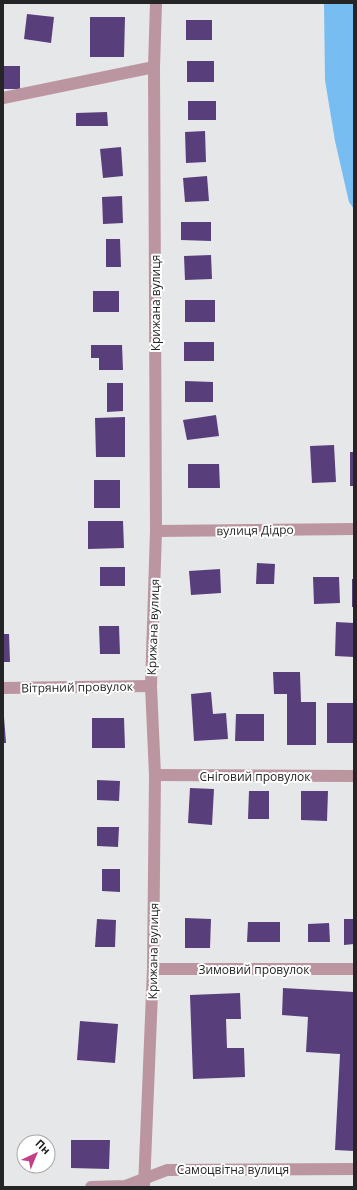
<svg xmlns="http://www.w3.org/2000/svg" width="357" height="1190" font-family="'Open Sans',sans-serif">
  <rect width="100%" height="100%" fill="#e6e7e8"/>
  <polygon fill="#77bdf1" points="324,3 354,3 354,209 349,202 335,141 325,80"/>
  <g fill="#583e7b">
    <polygon points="27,14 54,17 51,43 24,39"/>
    <polygon points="90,17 125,17 124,57 90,57"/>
    <rect x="186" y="20" width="26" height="20"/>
    <rect x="187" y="61" width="27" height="21"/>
    <rect x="3" y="66" width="17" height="23"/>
    <rect x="188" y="101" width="28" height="19"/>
    <polygon points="107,112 108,126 76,126 76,113"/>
    <polygon points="205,131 206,162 186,163 185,132"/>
    <polygon points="121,147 123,176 103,178 100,149"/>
    <polygon points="207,176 209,201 185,202 183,178"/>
    <polygon points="122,196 123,223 103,224 102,197"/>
    <polygon points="181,222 211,222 211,241 181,240"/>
    <polygon points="106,239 120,239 121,267 106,267"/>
    <polygon points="211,255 212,279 185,280 184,256"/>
    <rect x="93" y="291" width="26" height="21"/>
    <rect x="185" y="300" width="30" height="22"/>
    <rect x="184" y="342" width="30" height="19"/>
    <polygon points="91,345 122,345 123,370 99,370 99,358 91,358"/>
    <polygon points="185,381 213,382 213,402 185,402"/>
    <polygon points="107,383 123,383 123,411 107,412"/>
    <polygon points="216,415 219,436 187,440 183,420"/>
    <polygon points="125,417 125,457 96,457 95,418"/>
    <polygon points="334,445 336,482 312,483 310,446"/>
    <rect x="350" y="452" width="4" height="34"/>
    <polygon points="188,464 219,464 220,488 188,488"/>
    <rect x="94" y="480" width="26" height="28"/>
    <polygon points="88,521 123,521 124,548 88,549"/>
    <polygon points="257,563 275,564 274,584 256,584"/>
    <rect x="100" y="567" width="25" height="19"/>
    <polygon points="220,569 221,593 191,595 189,571"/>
    <polygon points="313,577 339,577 340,603 314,604"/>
    <rect x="352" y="579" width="2" height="28"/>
    <polygon points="336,622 354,623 354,657 335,656"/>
    <polygon points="99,626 119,626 120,654 100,654"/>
    <polygon points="3,634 9,634 10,662 3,662"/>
    <polygon points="273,672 300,672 301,702 316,702 316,745 287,745 287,694 274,694"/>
    <polygon points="211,692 213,714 226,713 228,739 194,741 191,694"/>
    <rect x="327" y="703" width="27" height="40"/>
    <polygon points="236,714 264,714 264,741 235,741"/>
    <polygon points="3,717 4,717 6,743 3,743"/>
    <polygon points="92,718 124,718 125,748 92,748"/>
    <polygon points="97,780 120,781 119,801 97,800"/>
    <polygon points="190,788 214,789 212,825 188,823"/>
    <polygon points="249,791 269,791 269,819 248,819"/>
    <polygon points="301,791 328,791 327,821 301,820"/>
    <polygon points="97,827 119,827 118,847 97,846"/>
    <polygon points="102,869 120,869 120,892 102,891"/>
    <polygon points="185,918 211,919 210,948 185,948"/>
    <polygon points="97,919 116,920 115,947 95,947"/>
    <polygon points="344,919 354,919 354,944 344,945"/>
    <polygon points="248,922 280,922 280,942 247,942"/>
    <polygon points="329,923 330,942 308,942 308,924"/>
    <polygon points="283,988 354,992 354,1151 335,1150 340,1054 306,1052 308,1017 282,1015"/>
    <polygon points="240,993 241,1019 226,1019 227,1048 244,1048 245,1077 193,1079 190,995"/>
    <polygon points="80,1021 118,1024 115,1063 77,1060"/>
    <polygon points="71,1140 110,1140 109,1169 71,1168"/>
  </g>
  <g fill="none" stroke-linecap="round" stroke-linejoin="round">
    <g stroke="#bb96a0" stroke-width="12">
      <polyline points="3,98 154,67"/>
      <polyline points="156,531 354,529"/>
      <polyline points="3,688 151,686"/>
      <polyline points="155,775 354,776"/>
      <polyline points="153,969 354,969"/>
      <polyline points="91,1187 125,1186 167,1170 354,1169"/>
      <polyline points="144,1187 153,969 155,775 151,686 156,531 154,67 156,3"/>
    </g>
  </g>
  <g text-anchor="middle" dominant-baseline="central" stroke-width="4" stroke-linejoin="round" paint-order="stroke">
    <g font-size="12" fill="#252526" stroke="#fff">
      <text transform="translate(155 303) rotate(-90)">Крижана вулиця</text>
      <text transform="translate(255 530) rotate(-1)">вулиця Дідро</text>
      <text transform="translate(153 627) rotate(-88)">Крижана вулиця</text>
      <text transform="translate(77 687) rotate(-1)">Вітряний провулок</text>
      <text x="255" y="776">Сніговий провулок</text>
      <text transform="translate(153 951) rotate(-89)">Крижана вулиця</text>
      <text x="254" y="969">Зимовий провулок</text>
      <text x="233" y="1169">Самоцвітна вулиця</text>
    </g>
  </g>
  <rect width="357" height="1190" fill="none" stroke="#252526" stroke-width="8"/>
  <g transform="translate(36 1154) rotate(44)"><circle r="19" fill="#ffffff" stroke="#a8a8a8"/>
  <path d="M0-3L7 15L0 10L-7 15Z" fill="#c33f85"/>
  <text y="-6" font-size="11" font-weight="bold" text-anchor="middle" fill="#252526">Пн</text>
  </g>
</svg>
